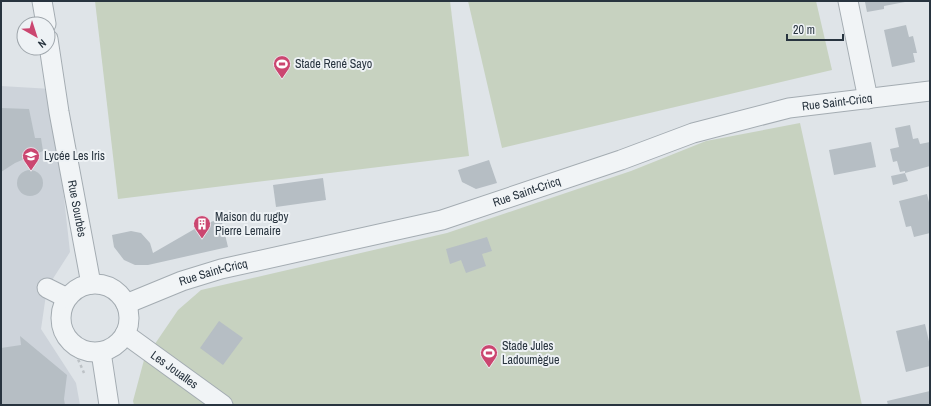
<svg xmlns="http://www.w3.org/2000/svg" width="931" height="406" font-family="'Archivo Narrow',sans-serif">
  <rect width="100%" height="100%" fill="#dfe4e8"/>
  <polygon fill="#cdd3da" points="1,86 52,89 70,252 47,288 41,329 76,383 80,405 1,405"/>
  <g fill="#c7d2c0">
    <polygon points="95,1 450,1 469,156 118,199"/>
    <polygon points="468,1 816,1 832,70 502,148"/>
    <polygon points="800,123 862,405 134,405 133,401 144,360 178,310 201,290 447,233 631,171 706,141"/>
  </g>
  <g fill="#b6bec4">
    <polygon points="868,1 905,1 905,2 884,6 884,9 867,12 865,2"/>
    <polygon points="906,25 909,37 913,36 917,53 913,53 915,62 892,67 884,30"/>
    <polygon points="1,108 29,109 35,138 41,138 43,151 15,163 1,172"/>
    <polygon points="910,125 913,139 918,138 920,144 930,142 930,166 905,173 905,171 900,172 897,161 893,162 890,149 899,147 895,128"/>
    <polygon points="871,142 876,167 834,175 829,150"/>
    <polygon points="489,160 497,183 476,189 462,182 458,170"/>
    <circle cx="30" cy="183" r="13"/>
    <polygon points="905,173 908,181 893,185 891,176"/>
    <polygon points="323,178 326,200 276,207 273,185"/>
    <polygon points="927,194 930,206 930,233 914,237 911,226 906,227 899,201"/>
    <polygon points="221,218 228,247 148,265 135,265 124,260 114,247 112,235 131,231 141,233 150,243 153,253 198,227"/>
    <polygon points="487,237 492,251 482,254 486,266 466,273 461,260 450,264 446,249"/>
    <polygon points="219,321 243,338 223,365 200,348"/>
    <polygon points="925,324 930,346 930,366 906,372 896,331"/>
    <polygon points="20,336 67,375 64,399 65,405 1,405 1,348 21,345"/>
    <polygon points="930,391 930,405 888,405 887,401"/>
  </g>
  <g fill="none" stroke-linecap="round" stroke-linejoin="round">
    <g stroke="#a4acb2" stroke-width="21">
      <g id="minor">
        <polyline points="42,1 46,24"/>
        <polyline points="848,1 868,99"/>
        <path id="s1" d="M48 39 59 112 91 284"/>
        <circle cx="95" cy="318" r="34"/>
        <polyline points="47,288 67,298"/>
        <path id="s2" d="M126 304 182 281 221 269 442 220 621 160 693 133 789 108 930 91"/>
        <path id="s3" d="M125 334 223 405"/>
        <polyline points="101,352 109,405"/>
      </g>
    </g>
    <polyline stroke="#bdc2c6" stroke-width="2.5" stroke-dasharray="3 3" stroke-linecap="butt" points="71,343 84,373"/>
    <use href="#minor" stroke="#f1f4f6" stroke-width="19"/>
  </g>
  <defs>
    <g id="stadium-pin" transform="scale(0.9)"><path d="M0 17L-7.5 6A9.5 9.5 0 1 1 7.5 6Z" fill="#cb4670" stroke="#eef2f5"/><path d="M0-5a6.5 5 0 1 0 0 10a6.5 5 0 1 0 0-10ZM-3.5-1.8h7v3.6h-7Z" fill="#fff"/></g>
    <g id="school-pin" transform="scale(0.9)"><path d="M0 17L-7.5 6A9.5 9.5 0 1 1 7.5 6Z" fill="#cb4670" stroke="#eef2f5"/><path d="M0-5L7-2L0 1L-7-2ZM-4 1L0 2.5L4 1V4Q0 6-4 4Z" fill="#fff"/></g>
    <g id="building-pin" transform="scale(0.9)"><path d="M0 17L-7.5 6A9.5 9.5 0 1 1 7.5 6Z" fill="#cb4670" stroke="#eef2f5"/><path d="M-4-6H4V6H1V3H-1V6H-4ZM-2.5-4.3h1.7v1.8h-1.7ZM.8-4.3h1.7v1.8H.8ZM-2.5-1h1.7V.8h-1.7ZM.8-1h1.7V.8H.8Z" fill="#fff"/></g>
  </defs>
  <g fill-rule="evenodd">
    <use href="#stadium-pin" x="282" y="64"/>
    <use href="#school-pin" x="31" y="156"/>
    <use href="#building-pin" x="202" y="224"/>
    <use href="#stadium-pin" x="489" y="353"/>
  </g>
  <g text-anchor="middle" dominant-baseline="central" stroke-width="4" stroke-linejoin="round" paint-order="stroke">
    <g font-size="12" fill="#28343f" stroke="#eef2f5" text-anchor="start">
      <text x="295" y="64">Stade René Sayo</text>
      <text x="44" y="156">Lycée Les Iris</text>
      <text x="215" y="217">Maison du rugby<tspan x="215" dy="14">Pierre Lemaire</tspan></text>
      <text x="502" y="346">Stade Jules<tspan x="502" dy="14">Ladoumègue</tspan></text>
    </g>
    <g font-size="12" fill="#28343f" stroke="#eef2f5">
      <text stroke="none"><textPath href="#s2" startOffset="741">Rue Saint-Cricq</textPath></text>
      <text stroke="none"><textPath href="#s2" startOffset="417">Rue Saint-Cricq</textPath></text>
      <text stroke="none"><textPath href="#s1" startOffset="172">Rue Sourbès</textPath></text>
      <text stroke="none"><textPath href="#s2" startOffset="93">Rue Saint-Cricq</textPath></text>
      <text stroke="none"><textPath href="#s3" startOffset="61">Les Joualles</textPath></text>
    </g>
  </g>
  <rect width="931" height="406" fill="none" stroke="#28343f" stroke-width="4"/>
  <g transform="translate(36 36) rotate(141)"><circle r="19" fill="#eef2f5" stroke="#9fa6ac"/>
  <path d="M0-3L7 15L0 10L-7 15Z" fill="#cb4670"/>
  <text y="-6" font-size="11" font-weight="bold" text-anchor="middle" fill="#28343f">N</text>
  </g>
  <path d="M787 34v6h56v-6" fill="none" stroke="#28343f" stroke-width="2"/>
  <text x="793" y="34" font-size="12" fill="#28343f" stroke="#eef2f5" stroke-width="3" paint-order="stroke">20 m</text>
</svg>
